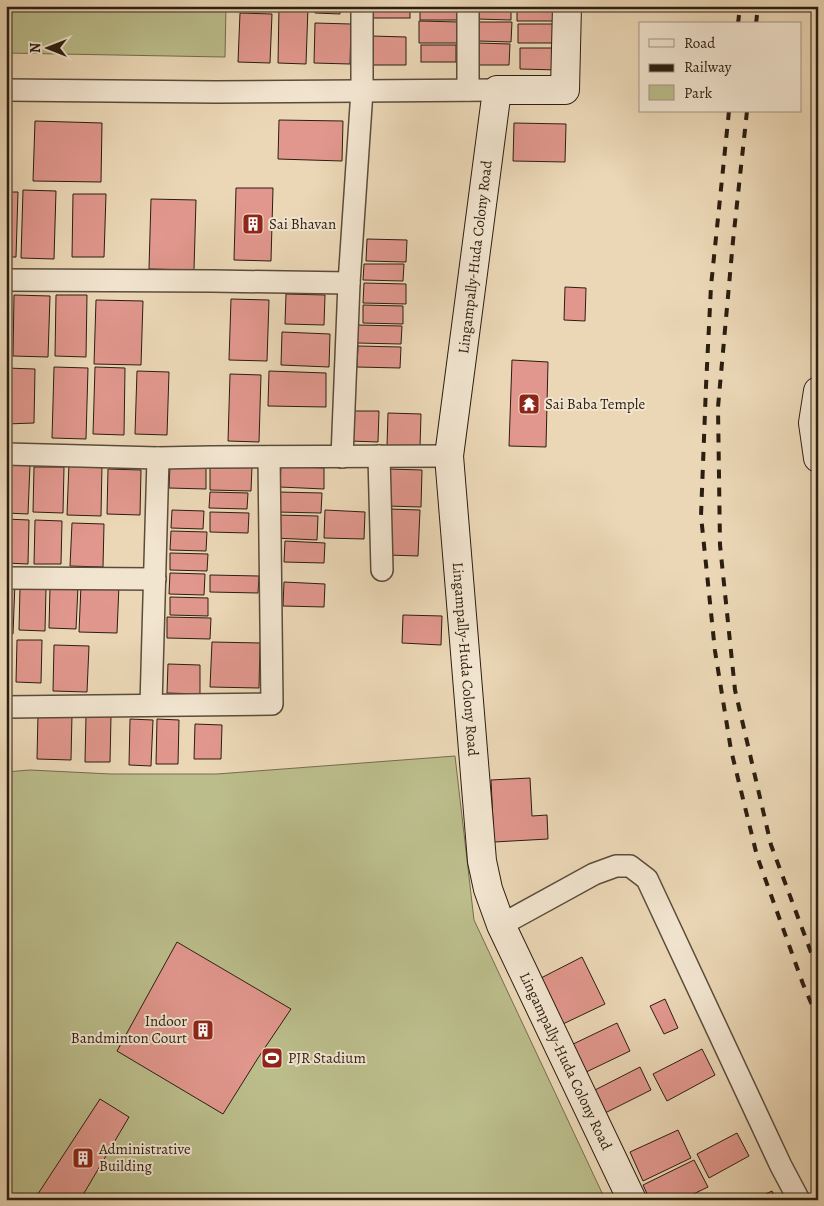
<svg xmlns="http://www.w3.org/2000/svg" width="824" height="1206" font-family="Alegreya,serif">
  <rect width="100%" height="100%" fill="#ebd7b6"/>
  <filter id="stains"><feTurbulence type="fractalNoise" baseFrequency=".004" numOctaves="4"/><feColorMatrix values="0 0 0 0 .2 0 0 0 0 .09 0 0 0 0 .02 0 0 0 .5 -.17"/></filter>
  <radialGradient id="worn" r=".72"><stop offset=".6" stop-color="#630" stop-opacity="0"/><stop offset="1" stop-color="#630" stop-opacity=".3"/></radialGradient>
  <g fill="#bbbd8b" stroke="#736e4e">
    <polygon points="6,6 226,6 225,57 6,53"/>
    <polygon points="455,756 474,920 603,1195 596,1200 6,1200 6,772 30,770 111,774 217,774"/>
  </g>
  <g fill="#e1978d" stroke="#2b1e10">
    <polygon points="279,6 308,7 306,64 278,63"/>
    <polygon points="315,6 340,6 340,14 315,13"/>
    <rect x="370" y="6" width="40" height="12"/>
    <rect x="420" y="6" width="38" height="14"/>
    <polygon points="477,6 511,6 511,20 477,19"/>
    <polygon points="517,6 557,6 556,21 517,21"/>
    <polygon points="240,13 272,14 270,63 238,62"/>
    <polygon points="419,21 459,22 458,43 419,43"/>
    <polygon points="478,22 512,22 511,42 478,41"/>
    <polygon points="315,23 351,24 350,64 314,63"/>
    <polygon points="518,24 558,24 557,43 518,43"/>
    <polygon points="372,36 406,37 406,65 372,65"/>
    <polygon points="477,43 510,44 509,65 476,65"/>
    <rect x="421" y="45" width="35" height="17"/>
    <polygon points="520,48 559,48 559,70 520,69"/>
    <polygon points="279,120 343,121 342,161 278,159"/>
    <polygon points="35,121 102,123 101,182 33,181"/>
    <polygon points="514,123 566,124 565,162 513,161"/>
    <polygon points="236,188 273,188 271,261 234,260"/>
    <polygon points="23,190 56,191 54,259 21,258"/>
    <polygon points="6,192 18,192 16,257 6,257"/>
    <polygon points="73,194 106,194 104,257 72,257"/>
    <polygon points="151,199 196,200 194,270 149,269"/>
    <polygon points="367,239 407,240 406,262 366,261"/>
    <polygon points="364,264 404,264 403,281 363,280"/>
    <polygon points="364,283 406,284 406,304 363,303"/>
    <polygon points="565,287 586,288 585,321 564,320"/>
    <polygon points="286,294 325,295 324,325 285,324"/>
    <polygon points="14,295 50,296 48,357 13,356"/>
    <polygon points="56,295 87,295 86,357 55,356"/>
    <polygon points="231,299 269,300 267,361 229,360"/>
    <polygon points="96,300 143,301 141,365 94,364"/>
    <polygon points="363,305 403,306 403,324 363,323"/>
    <polygon points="357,325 402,326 401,344 357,343"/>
    <polygon points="282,332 330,334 329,367 281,365"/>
    <polygon points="358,346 401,347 400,368 357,367"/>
    <polygon points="512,360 548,362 546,447 509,446"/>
    <polygon points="54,367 88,368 86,439 52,438"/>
    <polygon points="95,367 125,368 124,435 93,434"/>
    <polygon points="6,368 35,369 34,423 6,424"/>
    <polygon points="137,371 169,372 167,435 135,434"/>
    <polygon points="269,371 326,373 326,407 268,406"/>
    <polygon points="230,374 261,375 259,442 228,441"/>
    <polygon points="351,411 379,411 378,442 350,441"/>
    <polygon points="388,413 421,414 420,447 387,446"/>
    <polygon points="69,463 102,464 101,516 67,515"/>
    <polygon points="6,464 30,465 28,514 6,513"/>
    <polygon points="210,465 252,466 251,491 210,490"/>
    <polygon points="170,466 206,467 206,489 169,488"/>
    <polygon points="281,466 324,468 324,489 280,487"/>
    <polygon points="34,467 64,467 63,513 33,512"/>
    <polygon points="108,469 141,470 140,515 107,514"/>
    <polygon points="388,469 422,470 421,507 387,506"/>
    <polygon points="210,492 248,493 247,509 209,508"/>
    <polygon points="278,492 322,493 321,513 277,512"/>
    <polygon points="389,509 420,510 418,556 388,555"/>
    <polygon points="172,510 204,511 203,529 171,528"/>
    <polygon points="325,510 365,512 364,539 324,538"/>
    <polygon points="210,512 249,513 248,533 210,532"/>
    <polygon points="275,515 318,516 317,540 275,538"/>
    <polygon points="6,519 29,520 28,564 6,563"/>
    <polygon points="35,520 62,521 61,564 34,564"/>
    <polygon points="72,523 104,524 103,567 70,566"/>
    <polygon points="171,531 207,532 206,551 170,550"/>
    <polygon points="285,541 325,543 324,563 284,562"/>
    <polygon points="170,553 208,554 207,571 170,570"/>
    <polygon points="170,573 205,574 204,595 169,594"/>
    <polygon points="210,575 259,576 258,593 210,592"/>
    <polygon points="284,582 325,584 324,607 283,606"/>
    <polygon points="6,583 15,583 13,634 6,634"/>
    <polygon points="81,585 119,585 117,633 79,632"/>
    <polygon points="20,587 46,588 45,631 19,630"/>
    <polygon points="50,587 78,587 76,629 49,628"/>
    <polygon points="170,597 208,598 208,616 170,615"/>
    <polygon points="403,615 442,616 441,645 402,643"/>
    <polygon points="167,617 211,618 210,639 167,638"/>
    <polygon points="17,640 42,640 41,683 16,682"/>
    <polygon points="212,642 260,643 259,688 210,687"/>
    <polygon points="54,645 89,646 87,692 53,691"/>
    <polygon points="168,664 200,665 200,694 167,693"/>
    <polygon points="38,714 72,715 71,760 37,759"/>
    <polygon points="86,715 111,716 110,762 85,762"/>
    <polygon points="130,719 153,720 151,766 129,765"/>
    <polygon points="157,719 179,720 178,764 156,764"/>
    <polygon points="195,724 222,725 221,759 194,759"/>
    <polygon points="530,778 532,816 547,815 548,839 494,842 491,780"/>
    <polygon points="177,942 291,1009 258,1058 223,1114 117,1051"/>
    <polygon points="582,957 605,1004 563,1024 541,978"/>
    <polygon points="665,999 678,1028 664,1034 650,1006"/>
    <polygon points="617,1023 630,1051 580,1075 567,1047"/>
    <polygon points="702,1049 715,1075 667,1101 653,1074"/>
    <polygon points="640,1067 651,1090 605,1113 595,1090"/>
    <polygon points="100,1099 129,1117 80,1200 34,1200"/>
    <polygon points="678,1130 691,1158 643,1181 630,1152"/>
    <polygon points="737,1133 749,1156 709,1178 697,1154"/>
    <polygon points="694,1160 708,1187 681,1200 650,1200 643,1185"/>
    <polygon points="772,1191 776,1200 753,1200"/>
  </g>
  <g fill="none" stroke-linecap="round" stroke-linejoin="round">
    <g stroke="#5b4c3a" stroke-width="24">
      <g id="street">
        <polyline points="6,90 216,92 497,90"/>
        <polyline points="468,90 468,6"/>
        <polyline points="6,280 212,281 349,283"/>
        <polyline points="6,454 158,458 211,457 449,456"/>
        <polyline points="379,456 382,570"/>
        <polyline points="342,457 349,283 362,91 362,6"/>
        <polyline points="6,578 155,579"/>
        <polyline points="151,705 158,458"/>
        <polyline points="6,707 272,704 269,457"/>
        <polyline points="501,925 594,874 616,866 630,866 647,879 781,1166 799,1200"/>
      </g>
    </g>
    <g stroke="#2b1e10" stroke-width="30">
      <g id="secondary">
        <path id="s1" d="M567 6 565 90H497L449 456 482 861 488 889 501 925 632 1200"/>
        <polyline points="818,391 813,423 818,458"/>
      </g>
    </g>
    <use href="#street" stroke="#f2e5d0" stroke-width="21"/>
    <use href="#secondary" stroke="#f2e5d0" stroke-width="28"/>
    <g stroke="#2b1e10" stroke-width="4" stroke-dasharray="9 9" stroke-linecap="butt">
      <polyline points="738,24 740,6"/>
      <polyline points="756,24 758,6"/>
      <polyline points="729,111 711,286 706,386 701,516 715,651 731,750 757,856 803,984 818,1019"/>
      <polyline points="747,111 733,241 718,407 720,545 735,690 771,845 818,971"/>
    </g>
  </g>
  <defs>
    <g id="building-square" transform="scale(1.125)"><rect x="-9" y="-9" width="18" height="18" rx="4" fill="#8f2418" stroke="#f2e5d0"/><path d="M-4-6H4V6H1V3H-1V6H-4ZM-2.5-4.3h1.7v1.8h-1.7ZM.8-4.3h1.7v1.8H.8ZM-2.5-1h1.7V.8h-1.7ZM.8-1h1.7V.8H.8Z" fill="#fff"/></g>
    <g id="temple-square" transform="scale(1.125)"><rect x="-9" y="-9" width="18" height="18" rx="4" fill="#8f2418" stroke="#f2e5d0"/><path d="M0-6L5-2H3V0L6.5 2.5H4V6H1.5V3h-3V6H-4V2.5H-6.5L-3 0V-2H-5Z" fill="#fff"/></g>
    <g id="stadium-square" transform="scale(1.125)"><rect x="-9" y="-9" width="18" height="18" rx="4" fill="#8f2418" stroke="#f2e5d0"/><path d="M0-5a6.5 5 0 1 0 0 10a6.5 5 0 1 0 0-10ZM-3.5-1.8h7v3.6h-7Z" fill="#fff"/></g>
  </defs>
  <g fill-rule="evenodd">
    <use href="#building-square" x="253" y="224"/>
    <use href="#temple-square" x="529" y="404"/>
    <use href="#building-square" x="203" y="1030"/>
    <use href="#stadium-square" x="272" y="1058"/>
    <use href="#building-square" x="83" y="1158"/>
  </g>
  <g text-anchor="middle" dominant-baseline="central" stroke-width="4" stroke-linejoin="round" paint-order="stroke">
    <g font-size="15" fill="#2b1e10" stroke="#f2e5d0" text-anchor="start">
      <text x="269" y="224">Sai Bhavan</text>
      <text x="545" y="404">Sai Baba Temple</text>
      <text x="187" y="1021" text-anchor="end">Indoor<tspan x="187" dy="17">Bandminton Court</tspan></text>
      <text x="288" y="1058">PJR Stadium</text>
      <text x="99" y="1149">Administrative<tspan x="99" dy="17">Building</tspan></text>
    </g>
    <g font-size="15" fill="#2b1e10" stroke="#f2e5d0">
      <text transform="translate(475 257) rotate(-83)">Lingampally-Huda Colony Road</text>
      <text stroke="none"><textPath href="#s1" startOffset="725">Lingampally-Huda Colony Road</textPath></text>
      <text stroke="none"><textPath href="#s1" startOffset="1145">Lingampally-Huda Colony Road</textPath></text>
    </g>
  </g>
  <rect width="824" height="1206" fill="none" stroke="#ebd7b6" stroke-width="25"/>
  <rect x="8" y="8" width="809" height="1191" fill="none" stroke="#2b1e10" stroke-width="2.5"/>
  <rect x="12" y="12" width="799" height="1181" fill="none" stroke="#2b1e10"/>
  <rect x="639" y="22" width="162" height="90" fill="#f2e5d0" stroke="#a29583"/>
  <rect x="649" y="39" width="25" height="8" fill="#f2e5d0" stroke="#a29583"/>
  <text x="684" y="48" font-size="15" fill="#2b1e10">Road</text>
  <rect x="649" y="64" width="25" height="8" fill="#2b1e10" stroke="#a29583"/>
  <text x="684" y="72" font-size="15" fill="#2b1e10">Railway</text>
  <rect x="649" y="85" width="25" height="15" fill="#bbbd8b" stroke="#a29583"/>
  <text x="684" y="98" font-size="15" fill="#2b1e10">Park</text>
  <g transform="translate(48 48) rotate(270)" stroke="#f2e5d0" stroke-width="4" paint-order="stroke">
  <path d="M0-4L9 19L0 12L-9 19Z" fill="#2b1e10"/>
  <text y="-8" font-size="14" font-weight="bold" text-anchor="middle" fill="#2b1e10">N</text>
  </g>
  <rect width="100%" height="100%" filter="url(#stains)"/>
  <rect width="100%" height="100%" fill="url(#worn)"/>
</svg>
